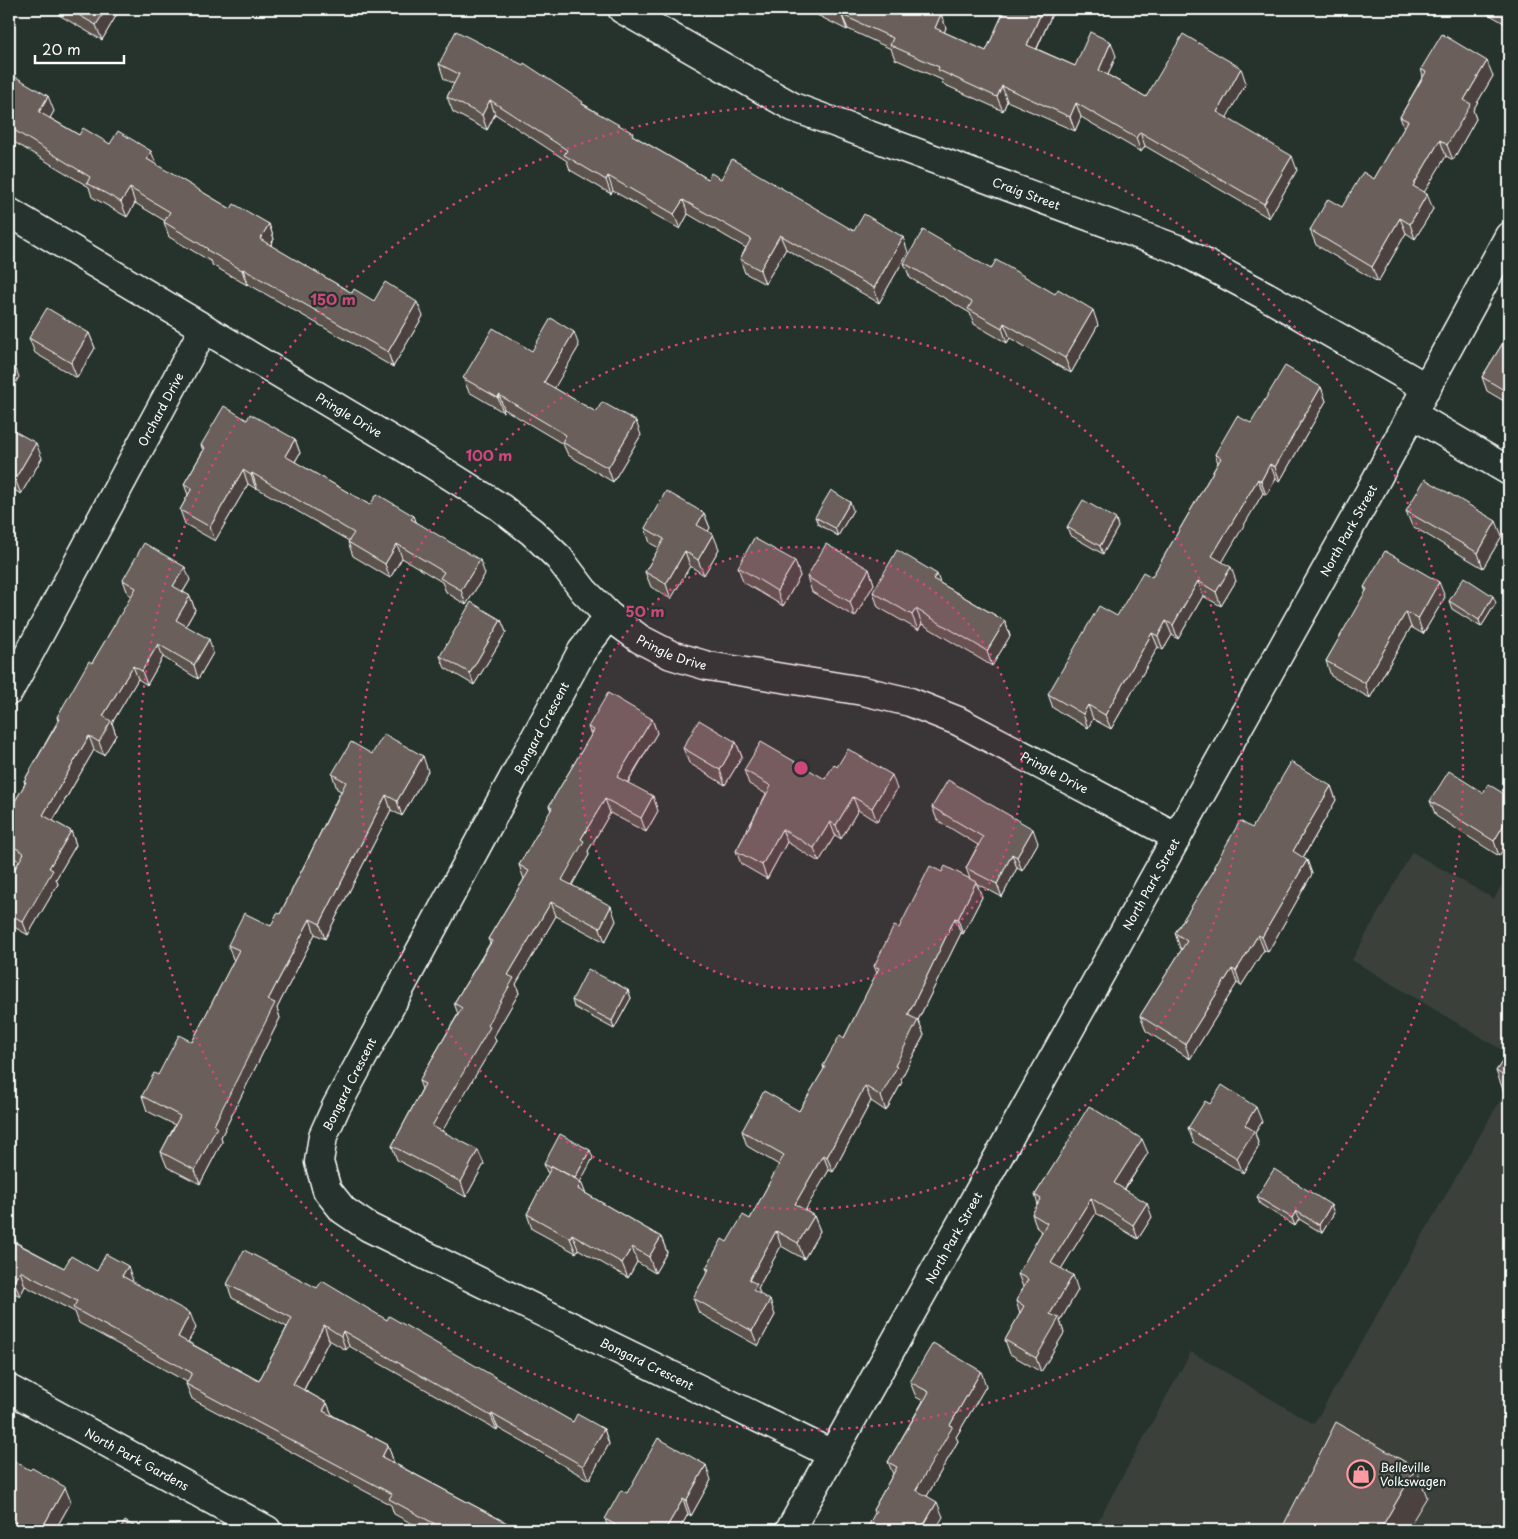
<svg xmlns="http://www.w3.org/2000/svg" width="1518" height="1539" font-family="'Playpen Sans',sans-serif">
  <rect width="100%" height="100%" fill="#26332d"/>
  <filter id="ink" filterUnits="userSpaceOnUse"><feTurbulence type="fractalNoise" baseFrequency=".02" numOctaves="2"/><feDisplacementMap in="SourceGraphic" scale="10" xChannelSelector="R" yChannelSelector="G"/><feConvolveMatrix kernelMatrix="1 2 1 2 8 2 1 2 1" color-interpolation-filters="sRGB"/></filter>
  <g filter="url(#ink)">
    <g fill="#3b403a">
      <polygon points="1412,852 1494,899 1509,872 1509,1054 1352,960"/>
      <polygon points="1509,1085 1509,1530 1093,1530 1191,1352 1314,1424"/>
    </g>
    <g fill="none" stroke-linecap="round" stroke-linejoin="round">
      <g stroke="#fff" stroke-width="31">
        <g id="minor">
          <path id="s1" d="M622 9 793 107 1180 250 1266 296 1427 388"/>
          <path id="s2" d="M9 212 430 463 500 507 532 532 559 558 584 591 609 616 640 639 671 655 708 666 863 691 910 702 958 721 1177 837"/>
          <polyline points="1412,414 1509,471"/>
          <path id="s3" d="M609 616 582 651 336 1107 323 1136 319 1162 327 1190 343 1210 368 1227 832 1454"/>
          <path id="s4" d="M9 691 204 328"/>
        </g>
      </g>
      <g stroke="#fff" stroke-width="31">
        <g id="tertiary">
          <path id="s5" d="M9 1389 267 1530"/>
          <path id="s6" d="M790 1530 1369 493 1509 236"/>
        </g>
      </g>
      <use href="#minor" stroke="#26332d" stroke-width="28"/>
      <use href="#tertiary" stroke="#26332d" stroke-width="28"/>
    </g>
    <g fill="#5c524d" stroke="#fff">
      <polygon points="57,9 120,9 102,40 59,15"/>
      <polygon points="810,9 929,9 941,14 946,28 944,32 986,51 1005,9 1050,9 1052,14 1037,49 1075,66 1116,56 1108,75 1146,97 1246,83 1226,117 1297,170 1269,218 1145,146 1141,152 1081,117 1075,131 1007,101 1003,111 943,84 942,80 895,59 891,49 848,29 847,30 811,12"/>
      <polygon points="1480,9 1509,9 1509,26"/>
      <polygon points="439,64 585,105 634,136 708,179 721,179 908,252 879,303 786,249 765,284 745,273 740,259 746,248 688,214 680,229 613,191 611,194 570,170 567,161 495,114 487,130 453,112 447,97 454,84 444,79"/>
      <polygon points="1421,69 1493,76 1473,110 1476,119 1453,160 1446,156 1424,192 1433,209 1415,239 1406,233 1378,282 1316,245 1310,230 1342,207 1374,179 1404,128 1400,117 1423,76"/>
      <polygon points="9,73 54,111 50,118 79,135 110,144 156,165 231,209 269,224 274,239 271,246 352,293 374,301 423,316 393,367 248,284 247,285 212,265 212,262 169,237 164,222 165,221 135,203 127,217 92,197 89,187 9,139"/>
      <polygon points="904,263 991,269 1098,325 1071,373 1010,338 1007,343 974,324 970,313 910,278"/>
      <polygon points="89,333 95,348 77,378 35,353 29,338"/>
      <polygon points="1509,333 1509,404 1487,391 1482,377"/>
      <polygon points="579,346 554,388 596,412 641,435 613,482 568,455 563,444 504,409 503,412 469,392 463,378 532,351"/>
      <polygon points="1321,387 1326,401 1280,481 1276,479 1266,495 1263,493 1222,562 1236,581 1221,606 1203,596 1178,639 1172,635 1163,650 1158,647 1111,729 1093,719 1088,728 1053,708 1048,694 1152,577 1218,463 1215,454"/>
      <polygon points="247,420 295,439 300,453 295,462 370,505 414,516 416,522 485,574 466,605 446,592 442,582 402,558 390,578 353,556 348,542 349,541 257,488 256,489 248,484 215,541 185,524 180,510 188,495 184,484 203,451 201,445"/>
      <polygon points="9,428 42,458 21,494 9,487"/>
      <polygon points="853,510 838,536 818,524 815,517"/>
      <polygon points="1406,511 1502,536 1483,568 1412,526"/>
      <polygon points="704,513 710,528 708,531 719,549 704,575 690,566 671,599 651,587 645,572 659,548 650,543 645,528"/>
      <polygon points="1116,519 1118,527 1103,554 1070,535 1067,527"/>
      <polygon points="795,561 800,576 783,606 743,582 738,567"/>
      <polygon points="869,569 874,584 855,617 812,592 807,577"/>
      <polygon points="123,580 190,580 183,592 190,596 195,610 186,626 213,653 198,679 163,657 147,685 138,679 112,723 116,735 104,755 94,750 53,821 71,831 76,845 56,879 58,884 28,935 9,924 9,879 19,861 9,855 9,812 25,784 24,781 58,721 57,717 92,663 132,596 128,594"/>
      <polygon points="940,583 1005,621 1010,636 992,666 922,624 918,630 878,607 873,592"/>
      <polygon points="1364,587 1445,597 1423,634 1411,627 1370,698 1331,676 1326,661 1366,592"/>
      <polygon points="1449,601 1496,603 1481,627 1452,609"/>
      <polygon points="501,620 506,632 474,685 445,668 440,656"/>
      <polygon points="652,719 657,733 628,783 658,811 646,832 610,813 588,851 589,855 572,885 616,921 605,942 556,916 516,984 519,993 494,1036 496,1041 442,1131 484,1164 466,1197 397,1160 392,1146 422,1089 419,1081 458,1014 454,1003 490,943 488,939 524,879 519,865 551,811 549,806 591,735 588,727"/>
      <polygon points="736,742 742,757 725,785 689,763 683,748"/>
      <polygon points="372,754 428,771 402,816 391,810 325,939 315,934 277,1008 280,1018 221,1137 222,1142 200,1184 167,1167 161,1152 175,1125 147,1111 142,1096 158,1075 192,1042 234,960 233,959 228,945 271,926 280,914 341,791 337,789 332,774"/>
      <polygon points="837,767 897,789 877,822 858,810 841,839 835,835 819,862 787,842 767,879 741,864 736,851 766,794 749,784 744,770 825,779"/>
      <polygon points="1331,786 1336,800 1303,858 1307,860 1312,874 1268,952 1264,950 1241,986 1237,983 1190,1059 1146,1031 1140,1016 1182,949 1180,948 1175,933 1215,869 1214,866 1252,828"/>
      <polygon points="1483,793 1509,797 1509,840 1499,856 1436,816 1430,801"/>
      <polygon points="932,807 1038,843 1022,871 1017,868 1002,897 977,884 982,897 963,934 961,933 918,1020 924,1035 901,1079 902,1082 886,1111 871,1101 833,1172 829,1170 805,1210 814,1216 820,1231 804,1259 781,1246 758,1288 760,1294 775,1315 758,1346 699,1313 693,1298 708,1272 706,1268 727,1242 750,1219 779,1165 747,1146 742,1131 799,1111 824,1069 823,1066 844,1038 877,973 874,966 899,928 942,872 970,879 966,868 978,845 937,820"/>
      <polygon points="628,990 631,998 614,1029 574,1007 572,1000"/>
      <polygon points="1509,1051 1509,1102 1507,1100 1496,1071"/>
      <polygon points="1210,1104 1262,1122 1255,1133 1259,1146 1243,1173 1194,1143 1188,1128"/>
      <polygon points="1071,1135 1148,1153 1125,1189 1152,1217 1138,1239 1096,1213 1061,1269 1078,1290 1060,1321 1064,1333 1041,1372 1010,1354 1005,1340 1020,1314 1016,1301 1023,1287 1018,1274 1042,1232 1037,1228 1032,1214 1038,1204 1035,1195 1072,1137"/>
      <polygon points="593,1158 580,1181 581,1182 585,1193 661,1237 667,1252 655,1273 637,1262 628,1278 578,1249 576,1253 532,1229 527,1214 549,1173 547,1172 544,1164"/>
      <polygon points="1257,1197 1334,1213 1322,1233 1299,1219 1295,1226 1260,1204"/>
      <polygon points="9,1231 17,1243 64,1268 97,1271 133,1281 132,1282 196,1328 188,1342 259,1381 287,1327 232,1298 227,1284 317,1288 387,1320 573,1422 604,1429 609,1444 589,1480 498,1428 497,1430 349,1346 346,1350 329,1340 304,1390 327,1403 332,1415 388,1445 393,1460 392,1462 520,1530 424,1530 394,1514 391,1505 192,1399 186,1384 187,1382 79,1323 75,1312 25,1286 20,1296 9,1290"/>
      <polygon points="910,1382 986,1386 956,1437 958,1441 927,1496 943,1517 875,1515 873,1510 893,1474 888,1462 923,1401 916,1397"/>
      <polygon points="9,1458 71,1502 55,1530 9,1530"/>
      <polygon points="711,1480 691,1516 688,1514 679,1530 609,1530 605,1519 627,1493"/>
    </g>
    <g fill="#4b423f" stroke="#fff">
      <polygon points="106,9 120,9 102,40 96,25"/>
      <polygon points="1043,9 1050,9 1052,14 1032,59 1027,45"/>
      <polygon points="941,14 946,28 940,42 935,28"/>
      <polygon points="842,15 848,29 847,30 842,16"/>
      <polygon points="1111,42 1116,56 1104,84 1099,70"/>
      <polygon points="1487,61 1493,76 1473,110 1476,119 1453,160 1447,145 1464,100"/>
      <polygon points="1241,68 1246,83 1222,126 1217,112"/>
      <polygon points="1002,86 1007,101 1003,111 997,97"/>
      <polygon points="48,96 54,111 45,127 39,112"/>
      <polygon points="490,100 495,114 487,130 482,115"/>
      <polygon points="1076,103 1081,117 1075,131 1070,117"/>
      <polygon points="1140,132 1145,146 1141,152 1136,138"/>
      <polygon points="1440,140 1446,156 1419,201 1413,186"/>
      <polygon points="151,151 157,166 147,159"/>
      <polygon points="1292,156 1297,170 1269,218 1264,204"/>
      <polygon points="608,176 613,191 611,194 606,180"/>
      <polygon points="130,188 135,203 127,217 121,202"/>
      <polygon points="1427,194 1433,209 1415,239 1410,224"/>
      <polygon points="683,200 688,214 680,229 674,214"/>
      <polygon points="1400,218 1406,233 1378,282 1372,267"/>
      <polygon points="269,224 274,239 265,254 260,239"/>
      <polygon points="780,235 786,249 765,284 760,270"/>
      <polygon points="903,237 908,252 879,303 874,288"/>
      <polygon points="243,269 248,284 247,285 242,270"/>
      <polygon points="417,302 423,316 393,367 388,352"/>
      <polygon points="1093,310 1098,325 1071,373 1065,358"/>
      <polygon points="1004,323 1010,338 1007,343 1002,328"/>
      <polygon points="574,332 579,346 550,396 544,382"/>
      <polygon points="89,333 95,348 77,378 71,363"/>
      <polygon points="16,369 19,377 9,394 9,382"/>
      <polygon points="1321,387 1326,401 1280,481 1275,467"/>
      <polygon points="499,395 504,409 503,412 498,398"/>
      <polygon points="636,421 641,435 613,482 608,468"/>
      <polygon points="295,439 300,453 290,470 285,456"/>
      <polygon points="36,443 42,458 21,494 15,479"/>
      <polygon points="1270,464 1276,479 1266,495 1261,481"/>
      <polygon points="243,470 248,484 215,541 210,527"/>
      <polygon points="252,473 257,488 256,489 251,475"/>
      <polygon points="1258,479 1263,493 1217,571 1212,556"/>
      <polygon points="850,502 853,510 838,536 835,528"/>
      <polygon points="704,513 710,528 703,540 697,525"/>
      <polygon points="414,516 419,530 411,519"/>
      <polygon points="1116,519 1118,527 1103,554 1100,546"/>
      <polygon points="1496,521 1502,536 1483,568 1478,553"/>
      <polygon points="713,534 719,549 704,575 698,560"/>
      <polygon points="397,544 402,558 390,578 385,564"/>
      <polygon points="685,551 690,566 671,599 666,584"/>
      <polygon points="480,560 485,574 466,605 461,590"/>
      <polygon points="795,561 800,576 783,606 777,591"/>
      <polygon points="185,567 190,580 178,600 173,586"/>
      <polygon points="1231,567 1236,581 1221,606 1216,592"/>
      <polygon points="869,569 874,584 855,617 850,602"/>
      <polygon points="937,574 942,589 933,579"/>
      <polygon points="1198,581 1203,596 1178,639 1173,625"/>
      <polygon points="1439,582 1445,597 1423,634 1418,619"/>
      <polygon points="190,596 195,610 181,634 176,620"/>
      <polygon points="1493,596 1496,603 1481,627 1479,620"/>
      <polygon points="916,609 922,624 918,630 912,615"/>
      <polygon points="1406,612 1411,627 1370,698 1365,683"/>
      <polygon points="501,620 506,632 474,685 470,673"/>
      <polygon points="1005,621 1010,636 992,666 987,651"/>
      <polygon points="1166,621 1172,635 1163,650 1158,636"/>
      <polygon points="1152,633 1158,647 1111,729 1105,715"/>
      <polygon points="209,639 213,653 198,679 194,665"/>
      <polygon points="158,644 163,657 147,685 142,671"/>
      <polygon points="133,666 138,679 112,723 116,735 104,755 99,742 103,716"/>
      <polygon points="1088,705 1093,719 1088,728 1083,714"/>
      <polygon points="652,719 657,733 622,791 617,777"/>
      <polygon points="89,736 94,750 48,829 43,815"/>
      <polygon points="736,742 742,757 725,785 720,770"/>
      <polygon points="423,756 428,771 402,816 397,801"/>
      <polygon points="892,775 897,789 877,822 872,808"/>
      <polygon points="1331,786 1336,800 1298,866 1293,851"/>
      <polygon points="386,795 391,810 325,939 320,924"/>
      <polygon points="653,796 658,811 646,832 641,818"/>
      <polygon points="853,797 858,810 841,839 836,825"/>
      <polygon points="605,799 610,813 588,851 589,855 567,894 562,880 581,839"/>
      <polygon points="1509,816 1509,840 1499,856 1494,841"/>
      <polygon points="830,822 835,835 819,862 814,848"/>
      <polygon points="782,829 787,842 767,879 762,865"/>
      <polygon points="1033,829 1038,843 1022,871 1017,857"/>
      <polygon points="71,831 76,845 56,879 58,884 28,935 23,922 49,868"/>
      <polygon points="1012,854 1017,868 1002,897 997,884"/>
      <polygon points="1307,860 1312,874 1268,952 1262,937"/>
      <polygon points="976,882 982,897 963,934 958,919"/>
      <polygon points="551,902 556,916 516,984 519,993 494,1036 496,1041 437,1140 432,1126 487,1025 508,975"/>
      <polygon points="611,906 616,921 605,942 600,928"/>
      <polygon points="955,918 961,933 918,1020 924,1035 901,1079 902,1082 886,1111 881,1096 895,1066 908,1015"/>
      <polygon points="310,919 315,934 277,1008 280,1018 221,1137 222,1142 200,1184 195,1170 268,1000"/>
      <polygon points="1258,935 1264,950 1241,986 1236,971"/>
      <polygon points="1232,969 1237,983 1190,1059 1185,1044"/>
      <polygon points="628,990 631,998 614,1029 612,1021"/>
      <polygon points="865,1086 871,1101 833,1172 827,1157"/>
      <polygon points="1256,1107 1262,1122 1255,1133 1259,1146 1243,1173 1237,1158 1245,1125"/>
      <polygon points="1142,1139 1148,1153 1119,1197 1114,1183"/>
      <polygon points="478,1150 484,1164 466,1197 461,1182"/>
      <polygon points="590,1150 593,1158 577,1188 574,1180"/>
      <polygon points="823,1155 829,1170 800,1219 795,1204"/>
      <polygon points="581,1182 587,1197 578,1189"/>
      <polygon points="1091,1198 1096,1213 1056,1277 1051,1263"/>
      <polygon points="1147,1203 1152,1217 1138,1239 1133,1225"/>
      <polygon points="1331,1205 1334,1213 1322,1233 1319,1225"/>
      <polygon points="1296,1211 1299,1219 1295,1226 1292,1218"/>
      <polygon points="814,1216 820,1231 804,1259 798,1243"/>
      <polygon points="776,1231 781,1246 758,1288 762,1299 759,1305 749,1280"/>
      <polygon points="13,1234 19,1248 10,1240"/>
      <polygon points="572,1234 578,1249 576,1253 570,1238"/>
      <polygon points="661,1237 667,1252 655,1273 649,1257"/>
      <polygon points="632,1247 637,1262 628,1278 622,1263"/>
      <polygon points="128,1266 133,1281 128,1291 122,1276"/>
      <polygon points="20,1271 25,1286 20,1296 14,1281"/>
      <polygon points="1073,1275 1078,1290 1060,1321 1064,1333 1041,1372 1036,1358 1050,1314"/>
      <polygon points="770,1300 775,1315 758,1346 752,1331"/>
      <polygon points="190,1313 196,1328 183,1351 178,1337"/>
      <polygon points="324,1325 329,1340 299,1399 293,1384"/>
      <polygon points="343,1331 349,1346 346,1350 341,1336"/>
      <polygon points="981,1371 986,1386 956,1437 958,1441 922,1505 916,1490 950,1425"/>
      <polygon points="327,1403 333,1417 323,1411"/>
      <polygon points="492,1414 498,1428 497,1430 491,1416"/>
      <polygon points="604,1429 609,1444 589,1480 583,1466"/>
      <polygon points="388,1445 393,1460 387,1471 382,1457"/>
      <polygon points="706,1465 711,1480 691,1516 686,1501"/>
      <polygon points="1416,1468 1427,1497 1407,1530 1380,1530"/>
      <polygon points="65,1487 71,1502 55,1530 41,1530"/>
      <polygon points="683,1499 688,1514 679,1530 665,1530"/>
      <polygon points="937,1502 943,1517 935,1530 921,1530"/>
    </g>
    <g fill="#6b5f5a" stroke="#fff">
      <polygon points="68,9 106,9 96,25"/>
      <polygon points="827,9 929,9 941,14 935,28 986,51 1005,9 1043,9 1027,45 1075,66 1090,32 1111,42 1099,70 1146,97 1183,34 1241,68 1217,112 1292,156 1264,204 1140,132 1136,138 1076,103 1070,117 1002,86 997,97 938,70 939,67 890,45 893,38 842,15 842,16"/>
      <polygon points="1500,9 1509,9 1509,14"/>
      <polygon points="456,31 523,65 524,63 583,102 582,104 633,133 632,135 708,179 711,173 721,179 732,159 854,231 864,214 903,237 874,288 780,235 760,270 740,259 751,239 683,200 674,214 608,176 606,180 564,155 567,150 490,100 482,115 447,97 459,74 439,64"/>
      <polygon points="1442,34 1487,61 1464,100 1471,104 1447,145 1440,140 1413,186 1427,194 1410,224 1400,218 1372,267 1310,230 1328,199 1342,207 1363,172 1374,179 1408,121 1400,117 1426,72 1421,69"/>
      <polygon points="9,73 48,96 39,112 79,135 83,128 110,144 118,131 151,151 147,159 231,209 234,204 269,224 260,239 352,293 354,289 374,301 385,282 417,302 388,352 243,269 242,270 207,250 208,249 164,222 170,212 130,188 121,202 87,183 90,177 9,127"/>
      <polygon points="923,230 991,269 996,260 1055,294 1058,289 1093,310 1065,358 1004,323 1002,328 968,309 972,302 904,263"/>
      <polygon points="47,308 89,333 71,363 29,338"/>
      <polygon points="551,318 574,332 544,382 596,412 602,402 636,421 608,468 562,442 566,435 499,395 498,398 463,378 493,328 532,351"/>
      <polygon points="1509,333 1509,393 1482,377"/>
      <polygon points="9,365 16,369 9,382"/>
      <polygon points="1285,366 1321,387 1275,467 1270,464 1261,481 1258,479 1212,556 1231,567 1216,592 1198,581 1173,625 1166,621 1158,636 1152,633 1105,715 1088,705 1083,714 1048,694 1099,606 1117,616 1143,572 1152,577 1221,458 1215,454 1237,416 1251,423"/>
      <polygon points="224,406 247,420 250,414 295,439 285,456 370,505 377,494 414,516 411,519 480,560 461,590 440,578 444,572 397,544 385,564 348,542 354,533 252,473 251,475 243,470 210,527 180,510 192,488 184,484 205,448 201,445"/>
      <polygon points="9,428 36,443 15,479 9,475"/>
      <polygon points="1425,479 1496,521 1478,553 1406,511"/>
      <polygon points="831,490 850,502 835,528 815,517"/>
      <polygon points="666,491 704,513 697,525 713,534 698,560 685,551 666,584 645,572 664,539 645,528"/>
      <polygon points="1083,500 1116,519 1100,546 1067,527"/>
      <polygon points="754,538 795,561 777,591 738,567"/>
      <polygon points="144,543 185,567 173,586 190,596 176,620 209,639 194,665 158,644 142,671 133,666 103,716 111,721 99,742 89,736 43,815 71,831 49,868 53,870 23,922 9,913 9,879 24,853 9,844 9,812 26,782 24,781 60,719 57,717 89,661 92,663 136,588 123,580"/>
      <polygon points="826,544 869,569 850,602 807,577"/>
      <polygon points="897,550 937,574 933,579 1005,621 987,651 916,609 912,615 873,592"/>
      <polygon points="1385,551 1439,582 1418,619 1406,612 1365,683 1326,661 1367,589 1364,587"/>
      <polygon points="1464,577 1493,596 1479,620 1449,601"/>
      <polygon points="471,602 501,620 470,673 440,656"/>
      <polygon points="608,693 652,719 617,777 653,796 641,818 605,799 581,839 584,841 562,880 611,906 600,928 551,902 508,975 514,978 487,1025 490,1027 432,1126 478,1150 461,1182 392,1146 425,1084 419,1081 462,1008 454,1003 492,941 488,939 529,871 519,865 552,808 549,806 594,730 588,727"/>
      <polygon points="699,720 736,742 720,770 683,748"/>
      <polygon points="384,734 423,756 397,801 386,795 320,924 310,919 268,1000 275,1003 214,1125 217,1127 195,1170 161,1152 180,1116 142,1096 154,1073 158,1075 179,1035 192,1042 239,950 228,945 244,913 271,926 277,913 280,914 346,782 332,774 351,742 372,754"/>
      <polygon points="761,742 825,779 834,764 837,767 848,749 892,775 872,808 853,797 836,825 830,822 814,848 782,829 762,865 736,851 771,786 744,770"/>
      <polygon points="1291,762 1331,786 1293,851 1307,860 1262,937 1258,935 1236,971 1232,969 1185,1044 1140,1016 1187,941 1175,933 1216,867 1214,866 1240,821 1252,828"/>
      <polygon points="1449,771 1483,793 1488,784 1509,797 1509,816 1494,841 1430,801"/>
      <polygon points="948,780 1033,829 1017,857 1012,854 997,884 966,868 983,837 932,807"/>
      <polygon points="930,866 942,872 945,866 976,882 958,919 955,918 908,1015 918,1020 895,1066 897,1067 881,1096 865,1086 827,1157 823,1155 795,1204 814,1216 798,1243 776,1231 749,1280 757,1284 753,1290 770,1300 752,1331 693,1298 709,1269 706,1268 722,1239 727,1242 743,1215 750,1219 784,1155 742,1131 764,1091 799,1111 825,1067 823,1066 840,1035 844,1038 879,968 874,966 894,926 899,928"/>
      <polygon points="588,969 628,990 612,1021 572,1000"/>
      <polygon points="1509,1051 1509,1079 1496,1071"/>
      <polygon points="1222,1085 1256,1107 1245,1125 1254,1131 1237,1158 1188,1128 1205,1101 1210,1104"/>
      <polygon points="1089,1106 1142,1139 1114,1183 1147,1203 1133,1225 1091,1198 1051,1263 1073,1275 1050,1314 1059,1318 1036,1358 1005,1340 1024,1306 1016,1301 1028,1279 1018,1274 1047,1223 1032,1214 1041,1199 1035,1195 1072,1136 1071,1135"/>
      <polygon points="560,1134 590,1150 575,1178 552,1166 551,1168 544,1164"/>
      <polygon points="552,1166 581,1182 578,1189 661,1237 649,1257 632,1247 622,1263 572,1234 570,1238 527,1214"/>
      <polygon points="1274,1169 1331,1205 1319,1225 1296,1211 1292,1218 1257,1197"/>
      <polygon points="9,1231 13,1234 10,1240 64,1268 71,1256 97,1271 106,1254 128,1266 122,1276 190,1313 178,1337 259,1381 292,1318 227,1284 244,1250 317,1288 322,1281 387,1320 389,1316 573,1422 577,1414 604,1429 583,1466 492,1414 491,1416 343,1331 341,1336 324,1325 293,1384 327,1403 323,1411 388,1445 382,1457 520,1530 446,1530 389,1499 392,1494 186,1384 192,1373 73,1308 77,1301 20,1271 14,1281 9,1278"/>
      <polygon points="933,1343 981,1371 950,1425 953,1426 916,1490 937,1502 921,1530 866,1530 876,1511 873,1510 897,1467 888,1462 929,1392 910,1382"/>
      <polygon points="1336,1422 1416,1468 1380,1530 1281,1530"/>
      <polygon points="658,1438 706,1465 686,1501 683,1499 665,1530 617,1530 619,1527 605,1519 621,1490 627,1493"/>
      <polygon points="9,1458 30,1470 32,1468 65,1487 41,1530 28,1530 9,1519 9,1508 10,1507 9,1506"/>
      <polygon points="125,1521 141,1530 120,1530"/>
    </g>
  </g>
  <circle cx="801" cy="768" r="221" fill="#ce467c" fill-opacity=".12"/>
  <g fill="none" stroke="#ce467c" stroke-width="2.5" stroke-dasharray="2.5 5">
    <circle cx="801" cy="768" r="221"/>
    <circle cx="801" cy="768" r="441"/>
    <circle cx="801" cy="768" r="662"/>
  </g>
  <defs>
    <g id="shop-ring" transform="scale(1.4375)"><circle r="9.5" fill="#26332d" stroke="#ff9aa2" stroke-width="1.5"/><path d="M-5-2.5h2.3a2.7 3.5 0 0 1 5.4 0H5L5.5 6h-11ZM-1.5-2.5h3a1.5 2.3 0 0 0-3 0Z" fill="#ff9aa2"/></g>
  </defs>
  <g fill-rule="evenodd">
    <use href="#shop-ring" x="1361" y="1474"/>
  </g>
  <g text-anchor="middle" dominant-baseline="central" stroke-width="4.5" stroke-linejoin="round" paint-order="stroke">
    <g font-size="12" fill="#fff" stroke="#26332d">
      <text stroke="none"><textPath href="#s1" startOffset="446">Craig Street</textPath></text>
      <text stroke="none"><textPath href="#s4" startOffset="320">Orchard Drive</textPath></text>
      <text stroke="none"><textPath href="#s2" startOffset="396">Pringle Drive</textPath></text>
      <text stroke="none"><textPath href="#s6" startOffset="1145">North Park Street</textPath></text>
      <text stroke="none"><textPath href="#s2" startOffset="801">Pringle Drive</textPath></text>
      <text transform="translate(541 728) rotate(-62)">Bongard Crescent</text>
      <text stroke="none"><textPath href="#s2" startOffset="1206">Pringle Drive</textPath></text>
      <text stroke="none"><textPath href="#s6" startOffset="740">North Park Street</textPath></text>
      <text transform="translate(349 1084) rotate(-63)">Bongard Crescent</text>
      <text stroke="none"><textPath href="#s6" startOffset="335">North Park Street</textPath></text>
      <text stroke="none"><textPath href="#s3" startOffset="1016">Bongard Crescent</textPath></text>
      <text stroke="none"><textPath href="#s5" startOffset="146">North Park Gardens</textPath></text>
    </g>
    <g font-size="12" fill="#fff" stroke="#26332d" text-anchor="start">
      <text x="1380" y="1467">Belleville<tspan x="1380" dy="14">Volkswagen</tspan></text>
    </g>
  </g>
  <circle cx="801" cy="768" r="8" fill="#ce467c" stroke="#26332d" stroke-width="2.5"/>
  <g font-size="15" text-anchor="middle" font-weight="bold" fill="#ce467c" stroke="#26332d" stroke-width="4.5" stroke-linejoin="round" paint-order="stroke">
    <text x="333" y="305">150 m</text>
    <text x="489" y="461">100 m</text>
    <text x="645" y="617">50 m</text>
  </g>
  <rect width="1518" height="1539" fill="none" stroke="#26332d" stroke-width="30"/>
  <rect x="15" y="15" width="1488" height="1509" fill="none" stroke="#fff" stroke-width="2" filter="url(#ink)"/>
  <path d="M35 55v8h89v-8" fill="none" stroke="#ffffff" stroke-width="2.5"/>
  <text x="42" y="55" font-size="15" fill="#ffffff" stroke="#26332d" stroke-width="4" paint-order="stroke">20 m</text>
</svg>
